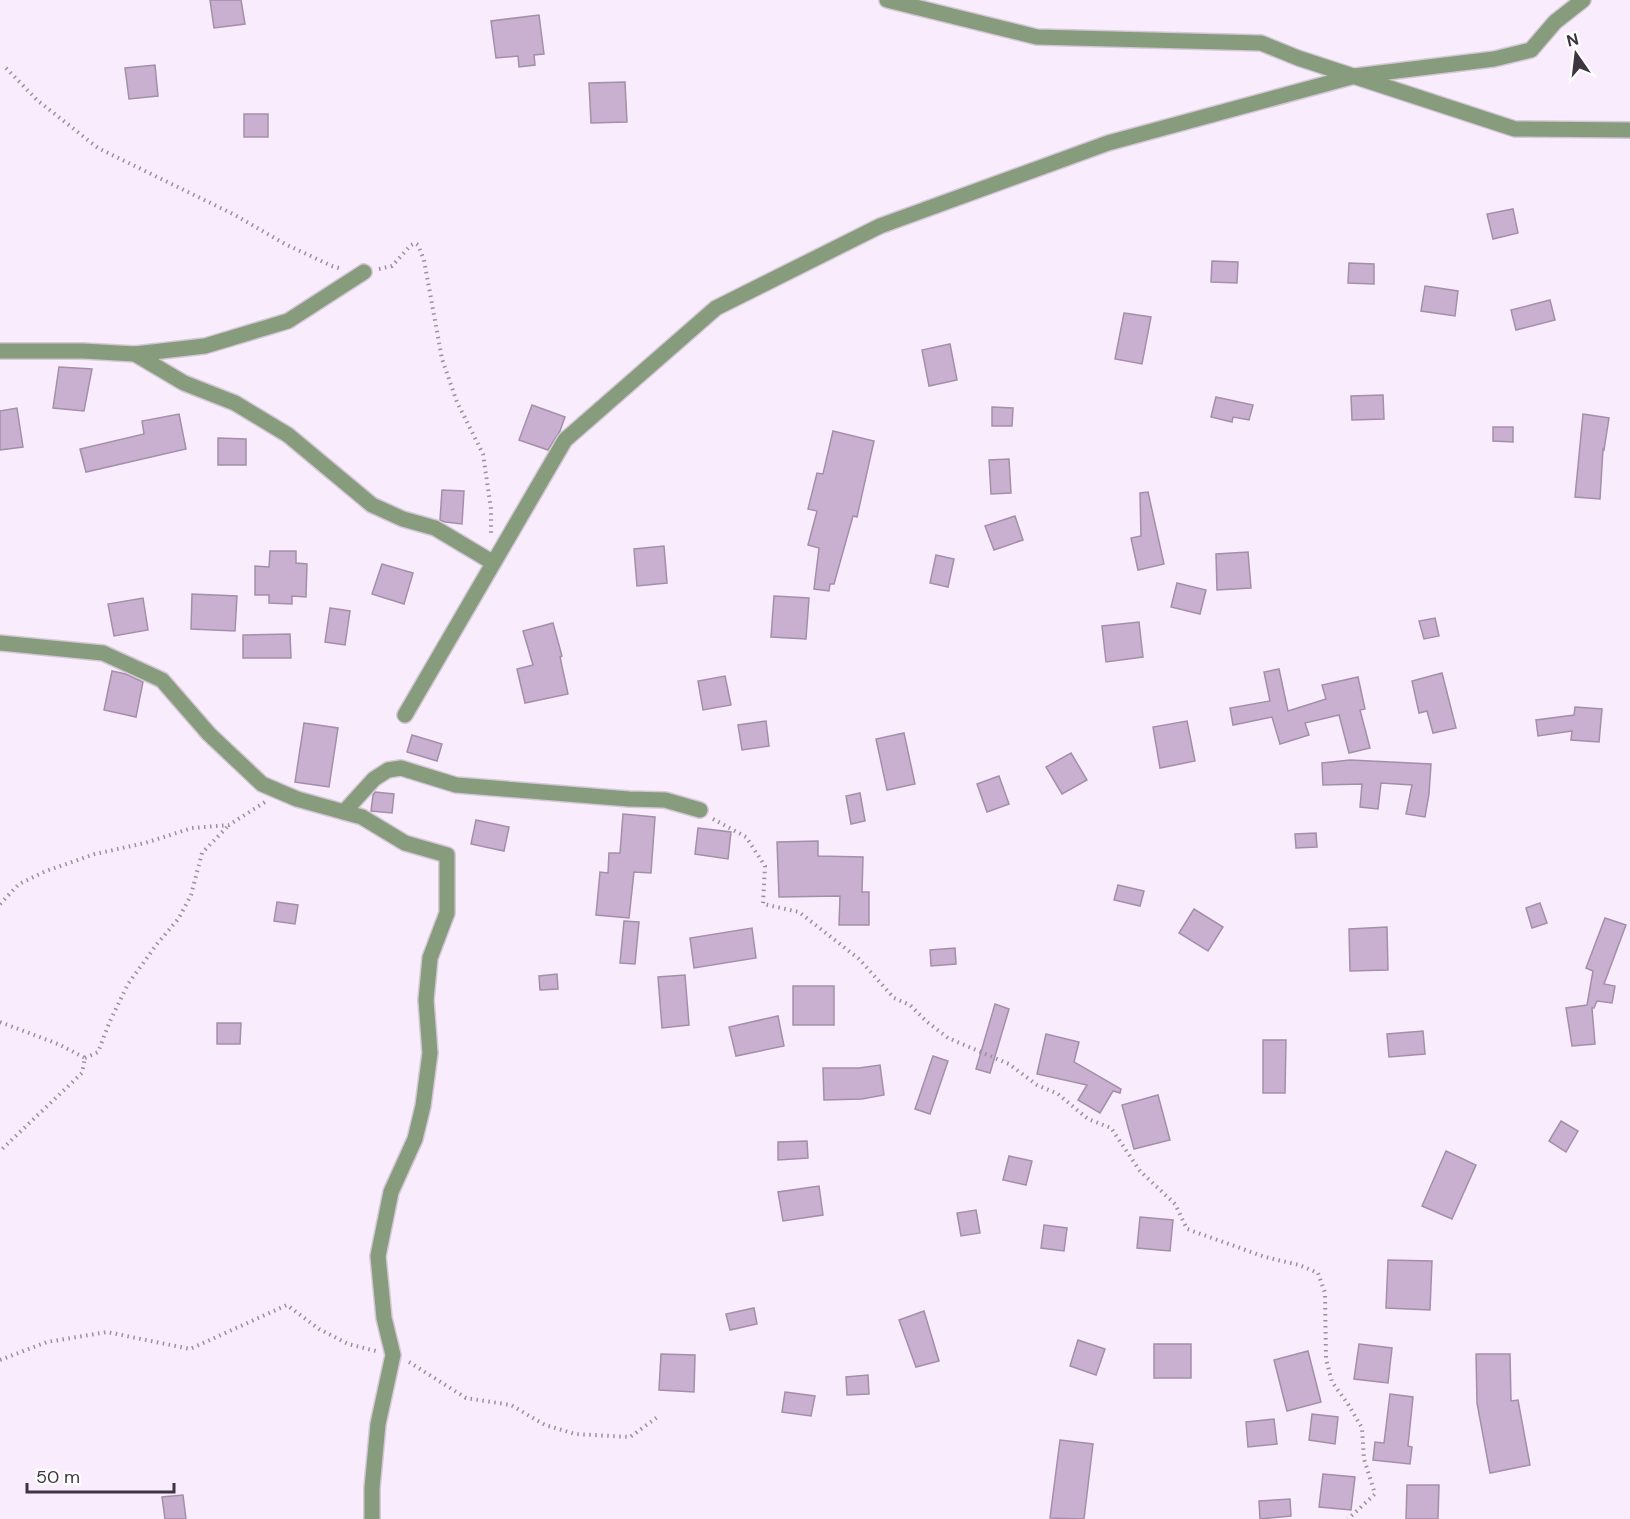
<svg xmlns="http://www.w3.org/2000/svg" width="1630" height="1519" font-family="'DM Sans',sans-serif">
  <rect width="100%" height="100%" fill="#f9ecfd"/>
  <g fill="#c9afd0" stroke="#a48faa" stroke-width="1.5">
    <polygon points="210,0 241,0 245,24 214,28"/>
    <polygon points="539,15 544,54 534,55 535,65 519,67 518,56 496,58 491,21"/>
    <polygon points="155,65 158,96 129,99 125,68"/>
    <polygon points="625,82 627,122 591,123 589,83"/>
    <rect x="244" y="114" width="24" height="23"/>
    <polygon points="1513,209 1518,233 1493,239 1487,214"/>
    <polygon points="1212,261 1238,262 1237,283 1211,282"/>
    <polygon points="1349,263 1374,264 1374,284 1348,283"/>
    <polygon points="1425,286 1458,291 1455,316 1421,311"/>
    <polygon points="1550,300 1555,320 1516,330 1511,310"/>
    <polygon points="1124,313 1151,317 1142,364 1115,359"/>
    <polygon points="950,344 957,380 929,386 922,350"/>
    <polygon points="59,367 92,369 84,411 53,408"/>
    <polygon points="1383,395 1384,419 1352,420 1351,396"/>
    <polygon points="1216,397 1253,405 1249,420 1233,417 1232,422 1211,417"/>
    <polygon points="532,405 565,417 560,431 548,450 519,440"/>
    <polygon points="992,407 1013,408 1012,426 992,426"/>
    <polygon points="17,408 23,447 0,450 0,411"/>
    <polygon points="179,414 186,449 86,472 80,449 144,434 142,421"/>
    <polygon points="1583,414 1609,418 1604,450 1603,449 1600,499 1575,497"/>
    <polygon points="1493,427 1513,427 1513,442 1493,441"/>
    <polygon points="833,431 874,441 857,517 853,516 834,584 830,584 829,591 814,589 819,548 808,545 817,511 808,509 817,473 823,474"/>
    <polygon points="218,438 246,439 246,465 218,465"/>
    <polygon points="1009,459 1011,493 991,494 989,460"/>
    <polygon points="442,490 464,491 462,524 445,522 440,520"/>
    <polygon points="1148,492 1164,564 1138,570 1131,538 1141,536 1140,493"/>
    <polygon points="1015,516 1023,540 994,550 985,526"/>
    <polygon points="664,546 667,583 637,586 634,549"/>
    <polygon points="270,551 296,551 296,563 307,564 306,597 292,596 292,604 269,603 269,595 255,595 255,566 269,567"/>
    <polygon points="1248,552 1251,588 1217,590 1216,554"/>
    <polygon points="936,555 954,559 948,587 930,583"/>
    <polygon points="382,564 413,573 404,604 372,594"/>
    <polygon points="1177,583 1206,590 1200,614 1171,607"/>
    <polygon points="192,594 237,596 235,631 191,629"/>
    <polygon points="774,596 809,598 806,639 771,637"/>
    <polygon points="143,598 148,630 114,636 108,604"/>
    <polygon points="330,608 350,611 345,645 325,642"/>
    <polygon points="1435,618 1439,636 1424,639 1419,621"/>
    <polygon points="1139,622 1143,657 1106,662 1102,626"/>
    <polygon points="553,623 562,656 560,657 568,694 525,703 517,669 533,665 523,631"/>
    <polygon points="290,634 291,658 243,658 243,635"/>
    <polygon points="1279,669 1288,711 1326,699 1322,685 1358,677 1365,709 1360,710 1370,748 1349,753 1339,715 1305,723 1309,735 1280,744 1272,717 1233,725 1230,708 1270,701 1264,672"/>
    <polygon points="112,671 126,674 143,682 136,717 104,710"/>
    <polygon points="1442,673 1456,728 1433,733 1427,711 1419,713 1412,681"/>
    <polygon points="725,676 731,705 703,710 698,681"/>
    <polygon points="1575,707 1602,709 1599,742 1571,740 1572,731 1538,736 1536,720 1574,715"/>
    <polygon points="766,721 769,746 742,750 738,725"/>
    <polygon points="1187,721 1195,761 1160,768 1153,727"/>
    <polygon points="304,723 338,728 329,787 295,782"/>
    <polygon points="904,733 915,784 887,790 876,739"/>
    <polygon points="412,735 442,744 437,761 407,752"/>
    <polygon points="1071,753 1087,780 1062,794 1046,767"/>
    <polygon points="1350,760 1431,764 1429,794 1425,817 1406,814 1412,785 1381,783 1378,809 1360,807 1362,784 1323,785 1322,763"/>
    <polygon points="999,776 1009,804 987,812 977,784"/>
    <polygon points="375,792 394,794 392,813 371,811 373,795"/>
    <polygon points="860,793 865,821 851,824 846,796"/>
    <polygon points="623,814 655,817 651,873 634,872 629,918 596,915 600,872 608,873 609,853 620,853"/>
    <polygon points="476,820 509,827 504,851 471,844"/>
    <polygon points="698,828 731,832 728,859 695,854"/>
    <polygon points="1316,833 1317,847 1296,848 1295,834"/>
    <polygon points="818,841 818,856 863,857 862,892 869,892 869,925 839,925 840,896 779,897 777,842"/>
    <polygon points="1118,885 1144,891 1140,906 1114,900"/>
    <polygon points="277,902 298,905 295,924 274,921"/>
    <polygon points="1540,903 1547,923 1532,928 1526,908"/>
    <polygon points="1194,909 1223,927 1208,951 1179,933"/>
    <polygon points="1605,918 1626,925 1604,984 1615,986 1612,1003 1597,1001 1594,1008 1592,1008 1595,1044 1572,1046 1566,1008 1587,1005 1593,971 1586,968"/>
    <polygon points="624,921 639,922 635,964 620,963"/>
    <polygon points="1387,927 1388,970 1350,971 1349,929"/>
    <polygon points="752,928 756,958 694,968 690,938"/>
    <polygon points="955,948 956,964 931,966 930,950"/>
    <polygon points="557,974 558,989 540,990 539,976"/>
    <polygon points="685,975 689,1025 662,1028 658,977"/>
    <rect x="793" y="986" width="41" height="39"/>
    <polygon points="995,1004 1009,1009 990,1073 976,1069"/>
    <polygon points="778,1016 784,1046 736,1056 729,1027"/>
    <polygon points="217,1023 241,1023 240,1044 217,1044"/>
    <polygon points="1423,1031 1425,1054 1389,1057 1387,1034"/>
    <polygon points="1046,1034 1079,1042 1074,1062 1121,1089 1120,1093 1113,1091 1100,1113 1078,1100 1087,1085 1037,1074"/>
    <polygon points="1263,1040 1286,1040 1285,1093 1263,1093"/>
    <polygon points="933,1056 948,1061 930,1114 915,1109"/>
    <polygon points="880,1065 884,1095 862,1099 824,1100 823,1068 859,1068"/>
    <polygon points="1158,1095 1170,1140 1134,1149 1122,1105"/>
    <polygon points="1561,1121 1578,1131 1566,1152 1549,1141"/>
    <polygon points="807,1141 808,1158 778,1160 778,1142"/>
    <polygon points="1446,1151 1476,1165 1452,1219 1422,1206"/>
    <polygon points="1009,1156 1032,1161 1026,1185 1003,1180"/>
    <polygon points="819,1186 823,1215 783,1221 778,1192"/>
    <polygon points="976,1210 980,1233 961,1236 957,1213"/>
    <polygon points="1140,1217 1173,1220 1170,1251 1137,1248"/>
    <polygon points="1044,1225 1067,1228 1064,1251 1041,1248"/>
    <polygon points="1388,1260 1432,1261 1430,1310 1386,1308"/>
    <polygon points="754,1308 757,1324 730,1330 726,1314"/>
    <polygon points="924,1311 939,1361 916,1367 899,1320"/>
    <polygon points="1078,1340 1105,1349 1096,1375 1070,1366"/>
    <rect x="1154" y="1344" width="37" height="34"/>
    <polygon points="1359,1344 1392,1348 1388,1383 1354,1379"/>
    <polygon points="1308,1351 1321,1402 1287,1411 1274,1360"/>
    <polygon points="661,1354 695,1355 694,1392 659,1390"/>
    <polygon points="1476,1354 1510,1354 1511,1401 1518,1400 1530,1465 1490,1473 1477,1403"/>
    <polygon points="868,1375 869,1394 847,1395 846,1377"/>
    <polygon points="785,1392 815,1396 811,1416 782,1412"/>
    <polygon points="1390,1394 1413,1397 1408,1446 1412,1447 1410,1464 1373,1460 1375,1442 1384,1443"/>
    <polygon points="1312,1414 1338,1417 1335,1444 1309,1440"/>
    <polygon points="1274,1419 1277,1444 1248,1447 1246,1422"/>
    <polygon points="1060,1440 1093,1444 1084,1519 1050,1518"/>
    <polygon points="1323,1474 1355,1477 1351,1510 1319,1507"/>
    <polygon points="1407,1485 1439,1485 1438,1519 1406,1519"/>
    <polygon points="183,1495 186,1519 165,1519 162,1497"/>
    <polygon points="1290,1499 1291,1516 1260,1519 1259,1501"/>
  </g>
  <g fill="none" stroke-linecap="round" stroke-linejoin="round">
    <g stroke="#d4c7d7" stroke-width="18">
      <g id="minor">
        <polyline points="887,0 1037,37 1261,43 1298,58 1515,129 1630,130"/>
        <polyline points="0,351 83,351 135,354 205,346 288,321 364,272"/>
        <polyline points="135,354 184,383 235,403 288,435 372,505 403,519 435,528 487,559"/>
        <polyline points="0,643 103,653 162,680 209,734 262,784 297,799 362,817 405,843 447,855 447,913 430,958 426,1000 430,1053 423,1106 415,1139 391,1192 378,1256 384,1318 393,1355 378,1424 372,1488 372,1519"/>
        <polyline points="405,715 565,440 716,308 880,226 1108,143 1355,76 1494,59 1531,50 1555,22 1583,0"/>
        <polyline points="344,812 374,779 388,770 401,768 456,785 629,799 665,800 700,810"/>
      </g>
    </g>
    <g stroke="#9b909e" stroke-width="4" stroke-dasharray="1.5 4.5" stroke-linecap="butt">
      <polyline points="6,68 37,100 98,148 235,215 285,244 332,266 339,268"/>
      <polyline points="379,269 392,266 411,245 415,243 418,245 424,260 442,359 457,402 483,454 491,509 491,533"/>
      <polyline points="713,819 746,837 765,866 763,904 799,912 859,959 894,998 910,1005 926,1021 948,1038 1009,1064 1037,1085 1058,1094 1088,1119 1111,1128 1140,1171 1175,1204 1187,1229 1265,1257 1299,1265 1318,1273 1325,1293 1326,1359 1332,1382 1348,1404 1362,1428 1364,1459 1375,1494 1348,1519"/>
      <polyline points="0,904 19,884 46,871 95,854 145,843 192,828 229,825 265,802"/>
      <polyline points="0,1022 58,1044 85,1058 82,1073 0,1151"/>
      <polyline points="85,1058 98,1052 110,1021 128,984 157,944 179,918 191,895 202,853 229,825"/>
      <polyline points="0,1360 47,1342 107,1332 190,1349 287,1305 319,1329 348,1344 376,1351"/>
      <polyline points="409,1362 466,1398 511,1405 545,1425 575,1434 630,1437 659,1416"/>
    </g>
    <use href="#minor" stroke="#879c7d" stroke-width="15"/>
  </g>
  <g transform="translate(1576 54) rotate(346)" stroke="#ffffff" stroke-width="4.5" paint-order="stroke">
  <path d="M0-4.5L10 22L0 15L-10 22Z" fill="#3e3540"/>
  <text y="-9" font-size="16" font-weight="bold" text-anchor="middle" fill="#3e3540">N</text>
  </g>
  <path d="M27 1483v9h147v-9" fill="none" stroke="#3e3540" stroke-width="3"/>
  <text x="36" y="1483" font-size="18" fill="#3e3540" stroke="#ffffff" stroke-width="4.5" paint-order="stroke">50 m</text>
</svg>
